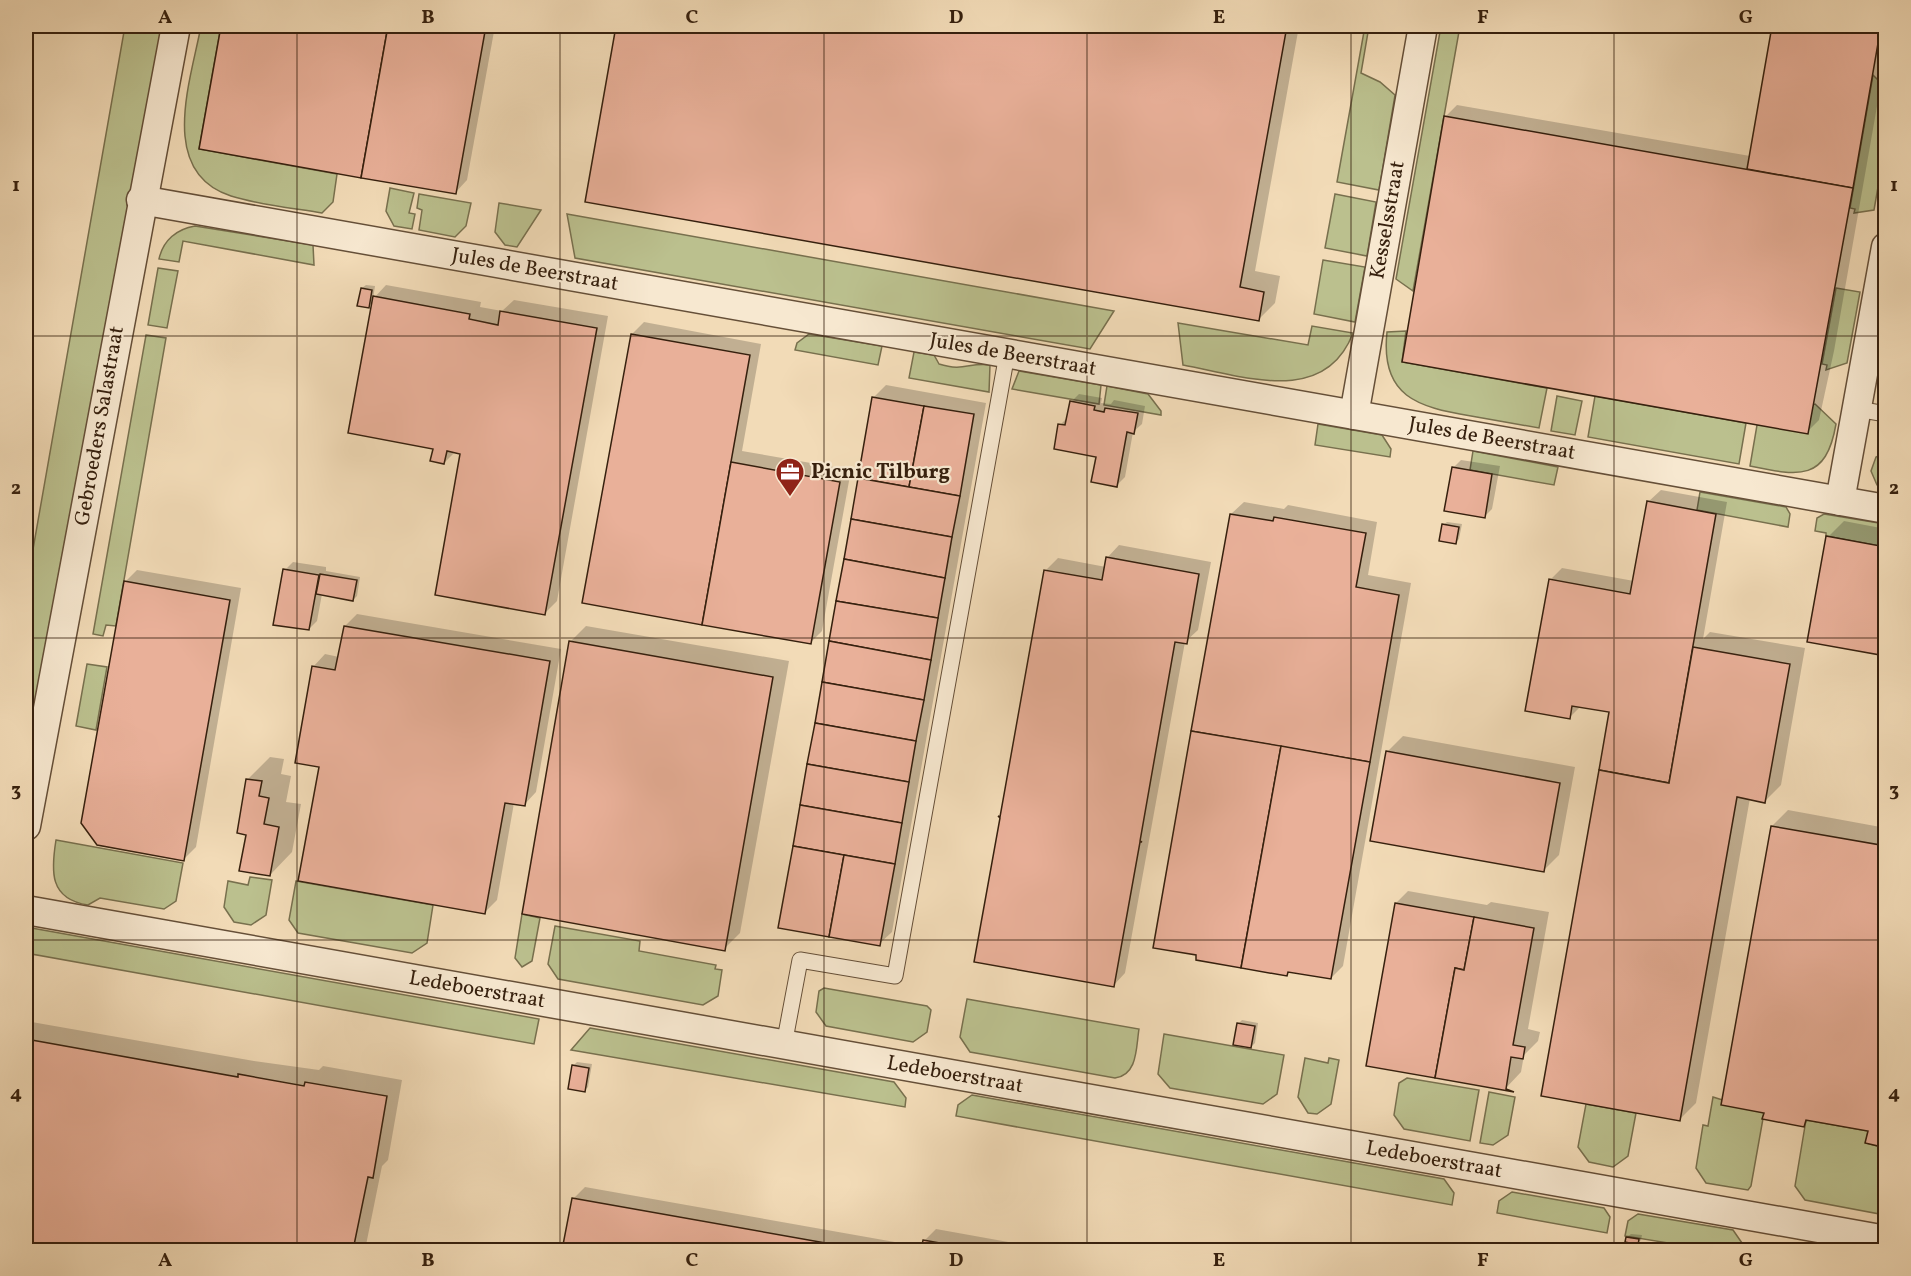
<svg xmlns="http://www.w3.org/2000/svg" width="1911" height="1276" font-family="Vollkorn,serif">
  <rect width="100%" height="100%" fill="#f2dbb7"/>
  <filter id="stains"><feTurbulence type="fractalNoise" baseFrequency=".00333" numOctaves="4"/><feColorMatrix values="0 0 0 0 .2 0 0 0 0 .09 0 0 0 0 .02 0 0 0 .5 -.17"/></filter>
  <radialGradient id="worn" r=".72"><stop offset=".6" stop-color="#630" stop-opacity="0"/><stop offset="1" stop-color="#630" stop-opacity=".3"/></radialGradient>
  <g fill="#bbc08e" stroke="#78704e" stroke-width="1.5">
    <polygon points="125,26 167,26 26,825 26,589"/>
    <path d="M201 26H221L199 149 337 174 333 202 322 213C292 208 260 205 231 196 157 172 191 80 201 26Z"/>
    <polygon points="1365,26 1389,26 1368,32 1361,73 1380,82 1395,95 1379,190 1337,182"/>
    <polygon points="1441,26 1460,26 1413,291 1396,279"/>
    <polygon points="1873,75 1885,87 1885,147 1874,210 1854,213 1855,209 1850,208"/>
    <polygon points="390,188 414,193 409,213 415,214 412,229 394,226 386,211"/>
    <polygon points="419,194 471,203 466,226 455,237 419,230 422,210 417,208"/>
    <polygon points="1335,194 1376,202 1367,256 1325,248"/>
    <polygon points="499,203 541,210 517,247 505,245 495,232"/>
    <polygon points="567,214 1114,311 1090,349 575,258"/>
    <path d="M195 226 313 245 314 265 183 241 179 262 159 259C163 240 177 229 195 226Z"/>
    <polygon points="1323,260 1365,267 1355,322 1314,314"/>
    <polygon points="158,268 178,271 167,328 148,325"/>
    <polygon points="1836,288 1860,292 1847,363 1826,370 1827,365 1822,364"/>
    <path d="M1178 323 1308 345 1312 326 1353 333C1325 407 1242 376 1183 365Z"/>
    <path d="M1406 331 1402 362 1547 388 1539 428C1516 424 1494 420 1471 416 1418 407 1380 397 1387 332Z"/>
    <polygon points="809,334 882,346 878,365 795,350 797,343"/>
    <polygon points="146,335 166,338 116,626 106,625 103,636 93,634"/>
    <path d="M1885 341V393C1872 382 1883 356 1885 341Z"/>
    <path d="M914 352 934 355 939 364C964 372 969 362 990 365L989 392 909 378Z"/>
    <polygon points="1019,371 1101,385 1099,404 1012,389"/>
    <polygon points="1107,386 1148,394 1161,411 1161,415 1104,405"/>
    <polygon points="1557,396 1582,401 1575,435 1551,431"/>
    <polygon points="1595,396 1746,423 1739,464 1588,437"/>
    <path d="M1815 404 1836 424C1826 482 1799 476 1750 466L1757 425Z"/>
    <polygon points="1318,424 1382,435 1391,449 1390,457 1315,445"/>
    <polygon points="1473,451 1558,467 1554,485 1470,470"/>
    <polygon points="1885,453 1886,453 1885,489 1877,485 1871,471 1876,457"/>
    <polygon points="1700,492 1786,507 1790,514 1788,527 1697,510"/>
    <polygon points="1824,514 1885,524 1885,547 1826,536 1826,533 1815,531 1817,518"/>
    <polygon points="87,664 107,667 96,730 76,726"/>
    <path d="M56 840 183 863 176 901 164 909 100 898 88 905C49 899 51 871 56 840Z"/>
    <polygon points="250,877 272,880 266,915 251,925 234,922 224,907 228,881 248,885"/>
    <polygon points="296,881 433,905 427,943 412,953 298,933 289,920"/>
    <polygon points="522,914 540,918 532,961 522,967 515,958"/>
    <polygon points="555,926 640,941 639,951 716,965 715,969 722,970 718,996 703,1005 558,979 548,964"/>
    <polygon points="26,927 539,1019 534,1044 26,953"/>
    <polygon points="824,988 927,1006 931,1010 927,1032 913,1042 826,1026 816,1012 819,991"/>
    <path d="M967 999 1139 1029C1136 1047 1138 1075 1115 1078L970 1052 960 1037Z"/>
    <polygon points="590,1028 894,1082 906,1098 905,1107 571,1050"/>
    <polygon points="1164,1034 1284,1055 1277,1094 1263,1104 1170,1088 1158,1074"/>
    <polygon points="1305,1058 1328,1063 1329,1058 1339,1060 1331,1104 1317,1114 1308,1113 1298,1097"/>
    <polygon points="1407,1078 1479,1090 1470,1141 1404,1129 1394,1115 1399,1083"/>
    <polygon points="1489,1092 1515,1097 1508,1135 1493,1145 1480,1143"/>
    <polygon points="972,1095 1444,1179 1454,1193 1452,1205 956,1116 958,1105"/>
    <polygon points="1713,1097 1764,1113 1751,1186 1748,1190 1706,1183 1696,1168 1703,1125 1708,1126"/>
    <polygon points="1586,1104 1636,1113 1628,1156 1613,1167 1589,1162 1578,1147"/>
    <polygon points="1806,1120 1868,1131 1866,1143 1878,1146 1881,1133 1885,1134 1885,1215 1805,1200 1795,1186"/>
    <polygon points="1512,1192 1604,1208 1610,1217 1607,1233 1497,1213 1499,1201"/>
    <polygon points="1638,1214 1733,1230 1742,1243 1741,1250 1711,1250 1625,1236 1628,1221"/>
  </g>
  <g fill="#0003">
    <polygon points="223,26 495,26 467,180 455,193 201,148"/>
    <polygon points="617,26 1299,26 1255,271 1280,276 1275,303 1259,319 587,201"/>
    <polygon points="1773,26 1886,26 1886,55 1834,351 1819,420 1807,432 1445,117 1457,105 1750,156"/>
    <polygon points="366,285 375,286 373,299 386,285 481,302 480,307 502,311 514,300 608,316 557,601 545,613 462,453 455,452 444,463 434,448 373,302 368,307 362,288"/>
    <polygon points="644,322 761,344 742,451 851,470 822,631 810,643 584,602 632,334"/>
    <polygon points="886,385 986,403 892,932 879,944 874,397"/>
    <polygon points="1079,394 1102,398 1101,403 1111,404 1114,400 1145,406 1142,424 1133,432 1125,477 1117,485 1098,456 1060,425 1069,416 1071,402"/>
    <polygon points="1461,460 1500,466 1492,509 1484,517 1453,468"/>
    <polygon points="1661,490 1727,502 1703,639 1710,632 1805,648 1781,785 1765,801 1750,798 1696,1103 1680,1119 1611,711 1581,706 1570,717 1550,580 1562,568 1634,581 1648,502"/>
    <polygon points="1244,502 1284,509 1288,505 1377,522 1368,575 1411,583 1343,966 1331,978 1290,971 1287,974 1231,514"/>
    <polygon points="1844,521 1886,529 1886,655 1828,537"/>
    <polygon points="1447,522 1462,524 1459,539 1456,542 1443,525"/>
    <polygon points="1119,545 1211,562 1198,630 1185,642 1125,973 1113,986 1045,571 1058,558 1106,567 1107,558"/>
    <polygon points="293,562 326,567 326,571 360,577 357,596 353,600 322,594 317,621 309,629 285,570"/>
    <polygon points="137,570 241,588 196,847 184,859 125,582"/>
    <polygon points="357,614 561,649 536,792 524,805 514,803 497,900 485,912 320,765 313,667 325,654 339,657 345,626"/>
    <polygon points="586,626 789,661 740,933 724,949 570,642"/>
    <polygon points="1403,736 1575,767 1559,855 1543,871 1387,752"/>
    <polygon points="270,757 284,759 281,774 291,776 286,802 301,804 292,852 270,875 248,834 248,779"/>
    <polygon points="1788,810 1886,828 1886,1137 1878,1144 1870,1130 1810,1119 1804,1125 1772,826"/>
    <polygon points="1408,891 1487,905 1491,902 1549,912 1528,1029 1540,1032 1538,1041 1524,1055 1521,1072 1505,1089 1396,903"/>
    <polygon points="1242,1020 1258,1023 1255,1043 1251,1047 1239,1023"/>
    <polygon points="26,1021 254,1061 319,1070 323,1066 402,1080 388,1160 382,1166 365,1250 26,1250"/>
    <polygon points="577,1062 592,1064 588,1087 584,1091 570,1088 574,1065"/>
    <polygon points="585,1187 923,1247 924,1241 936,1229 1041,1248 1040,1250 564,1250 573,1199"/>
    <polygon points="1631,1234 1642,1235 1641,1240 1637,1243 1627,1237"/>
  </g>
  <g fill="#e9b099" stroke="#36200e" stroke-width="1.5">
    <polygon points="221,26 388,26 361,178 199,149"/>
    <polygon points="388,26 486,26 456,194 361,178"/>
    <polygon points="616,26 1287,26 1240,287 1264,292 1259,321 585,202"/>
    <polygon points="1772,26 1881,26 1853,188 1747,169"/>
    <polygon points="1444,116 1853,188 1808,434 1402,362"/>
    <polygon points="361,288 372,290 369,308 357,306"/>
    <polygon points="373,296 470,314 469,319 498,325 500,311 597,328 545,615 435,595 460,454 447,451 444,464 430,461 433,449 348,433"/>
    <polygon points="631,334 750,355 702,625 582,603"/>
    <polygon points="872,397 924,406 909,487 858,478"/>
    <polygon points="1070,401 1095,406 1094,410 1104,412 1105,408 1138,413 1134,434 1127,432 1117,487 1091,482 1096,457 1054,449 1058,424 1065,425"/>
    <polygon points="924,406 974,414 960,496 909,487"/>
    <polygon points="731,462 840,482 811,644 702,625"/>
    <polygon points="1452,467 1492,474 1485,518 1444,511"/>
    <polygon points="858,478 960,496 952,537 851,519"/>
    <polygon points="1647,501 1716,514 1669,783 1599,770 1609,712 1572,706 1570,719 1525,711 1549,579 1630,594"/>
    <polygon points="1230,514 1273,521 1274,517 1366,533 1356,587 1399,595 1370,762 1191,731"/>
    <polygon points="851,519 952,537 945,578 844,559"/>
    <polygon points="1442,524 1459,527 1456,544 1439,541"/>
    <polygon points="1826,536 1886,547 1886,656 1807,642"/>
    <polygon points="1106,557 1199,574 1187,644 1175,642 1140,841 1142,842 1140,842 1114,987 974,962 1000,818 998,816 1000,817 1044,570 1102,580"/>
    <polygon points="844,559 945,578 938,618 836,601"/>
    <polygon points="283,569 319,575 309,630 273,625"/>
    <polygon points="320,574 357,580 353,601 316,594"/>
    <polygon points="124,581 230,600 184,861 97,845 81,823"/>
    <polygon points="836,601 938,618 931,660 829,641"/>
    <polygon points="344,626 550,661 525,806 505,803 485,914 298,881 319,767 295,763 312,666 335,670"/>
    <polygon points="569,641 773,677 725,951 522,914"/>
    <polygon points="829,641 931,660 924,700 822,682"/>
    <polygon points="1693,647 1790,664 1765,803 1737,797 1680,1121 1541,1096 1599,770 1669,783"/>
    <polygon points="822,682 924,700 916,741 815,723"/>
    <polygon points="815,723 916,741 909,782 807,764"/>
    <polygon points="1191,731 1281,746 1241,968 1196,960 1196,955 1153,948"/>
    <polygon points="1281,746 1370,762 1331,979 1288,972 1287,976 1241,968"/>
    <polygon points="1386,751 1560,783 1544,872 1370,841"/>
    <polygon points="807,764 909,782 902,823 800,805"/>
    <polygon points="246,779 262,781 259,796 269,798 264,824 279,827 270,876 239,871 246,835 237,833"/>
    <polygon points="800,805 902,823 895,864 793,846"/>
    <polygon points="1771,826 1886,846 1886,1134 1881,1133 1878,1146 1865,1143 1868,1131 1806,1120 1804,1127 1762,1119 1764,1113 1721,1105"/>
    <polygon points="793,846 844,855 829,937 778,928"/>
    <polygon points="844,855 895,864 880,946 829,937"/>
    <polygon points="1395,903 1474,917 1464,970 1455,968 1435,1078 1366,1066"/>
    <polygon points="1474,917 1534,928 1513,1045 1525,1047 1523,1059 1511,1057 1506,1089 1514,1092 1435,1078 1455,968 1464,970"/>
    <polygon points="1237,1023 1255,1026 1251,1048 1233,1045"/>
    <polygon points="26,1039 238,1077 238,1074 304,1086 305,1082 387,1096 373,1178 368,1177 353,1250 26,1250"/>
    <polygon points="572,1065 589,1068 585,1092 568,1089"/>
    <polygon points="572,1198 865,1250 562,1250"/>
    <polygon points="1626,1237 1639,1239 1638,1245 1625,1242"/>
    <polygon points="923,1240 979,1250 921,1250"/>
  </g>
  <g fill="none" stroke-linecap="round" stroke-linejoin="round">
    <g stroke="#654f38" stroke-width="17">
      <g id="lane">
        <polyline points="1857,409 1886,414"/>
        <polyline points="784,1045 800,960 895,976 1007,354"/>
      </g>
    </g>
    <g stroke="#654f38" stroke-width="31">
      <g id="street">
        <polyline points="141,200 1886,509"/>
        <polyline points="1354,415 1423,26"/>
        <polyline points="1840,501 1886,247"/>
        <polyline points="26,826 176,26"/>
        <polyline points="26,910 1886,1240"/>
      </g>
    </g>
    <use href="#lane" stroke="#f7e8d0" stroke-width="15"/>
    <use href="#street" stroke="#f7e8d0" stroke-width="28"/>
  </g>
  <path fill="none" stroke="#36200e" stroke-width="1.5" stroke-opacity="0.55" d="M297 26V1250M560 26V1250M824 26V1250M1087 26V1250M1351 26V1250M1614 26V1250M26 336H1886M26 638H1886M26 940H1886"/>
  <defs>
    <g id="office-pin" transform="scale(1.5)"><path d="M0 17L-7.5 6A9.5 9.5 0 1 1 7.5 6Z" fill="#8f2418" stroke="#f7e8d0"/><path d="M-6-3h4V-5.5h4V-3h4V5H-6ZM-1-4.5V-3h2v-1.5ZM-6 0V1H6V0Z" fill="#fff"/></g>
  </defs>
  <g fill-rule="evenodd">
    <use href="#office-pin" x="790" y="472"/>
  </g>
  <g text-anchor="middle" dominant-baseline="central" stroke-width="4.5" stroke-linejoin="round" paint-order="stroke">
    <g font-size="21" fill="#36200e" stroke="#f7e8d0">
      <text transform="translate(1388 220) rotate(-80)">Kesselsstraat</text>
      <text transform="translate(535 270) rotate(10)">Jules de Beerstraat</text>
      <text transform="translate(1013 355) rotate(10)">Jules de Beerstraat</text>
      <text transform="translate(100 426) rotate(-80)">Gebroeders Salastraat</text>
      <text transform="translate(1492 439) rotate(10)">Jules de Beerstraat</text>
      <text transform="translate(477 990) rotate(10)">Ledeboerstraat</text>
      <text transform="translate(955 1075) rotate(10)">Ledeboerstraat</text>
      <text transform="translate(1434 1160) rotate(10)">Ledeboerstraat</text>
    </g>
    <g font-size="21" font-weight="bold" fill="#36200e" stroke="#f7e8d0" text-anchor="start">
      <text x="811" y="472">Picnic Tilburg</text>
    </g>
  </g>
  <rect width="1911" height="1276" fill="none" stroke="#f2dbb7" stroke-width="66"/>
  <rect x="33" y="33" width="1845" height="1210" fill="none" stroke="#36200e" stroke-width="2"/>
  <g font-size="20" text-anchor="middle" font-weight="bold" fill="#36200e">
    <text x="165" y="23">A</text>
    <text x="428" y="23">B</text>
    <text x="692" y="23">C</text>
    <text x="956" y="23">D</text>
    <text x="1219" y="23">E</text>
    <text x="1483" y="23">F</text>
    <text x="1746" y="23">G</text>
    <text x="16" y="191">1</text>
    <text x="1894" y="191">1</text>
    <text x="16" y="494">2</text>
    <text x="1894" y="494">2</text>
    <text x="16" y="796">3</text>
    <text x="1894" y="796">3</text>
    <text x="16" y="1099">4</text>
    <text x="1894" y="1099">4</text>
    <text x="165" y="1266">A</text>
    <text x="428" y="1266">B</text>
    <text x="692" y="1266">C</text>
    <text x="956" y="1266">D</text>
    <text x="1219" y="1266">E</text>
    <text x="1483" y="1266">F</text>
    <text x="1746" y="1266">G</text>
  </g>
  <rect width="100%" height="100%" filter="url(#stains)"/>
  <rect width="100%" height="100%" fill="url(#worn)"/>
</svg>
